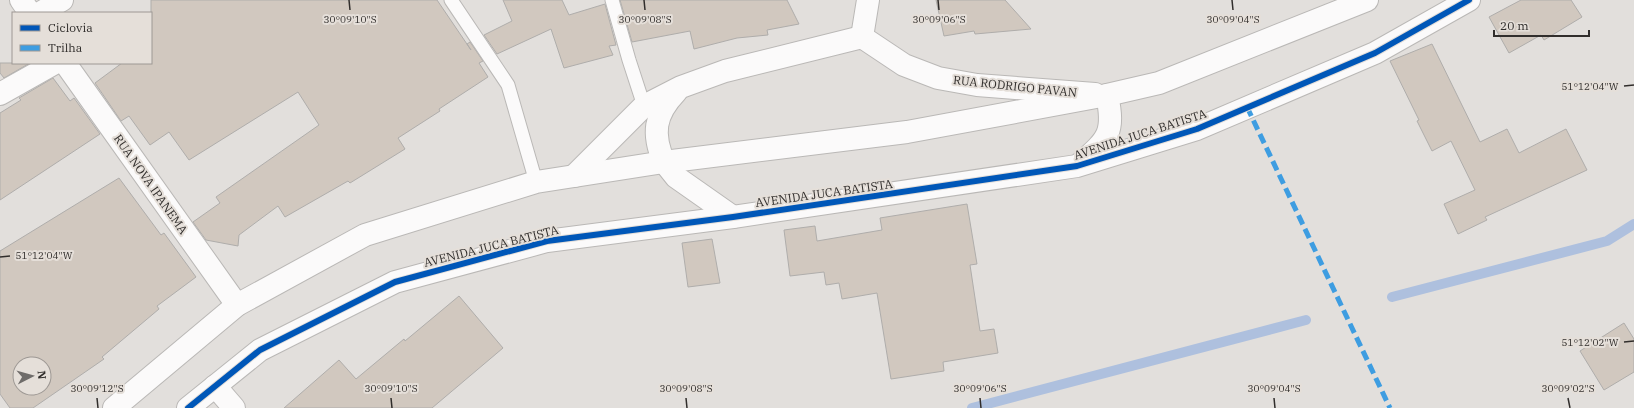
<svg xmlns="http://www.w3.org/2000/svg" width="1634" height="408" font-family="'IBM Plex Serif',serif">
  <rect width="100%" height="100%" fill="#e2dfdc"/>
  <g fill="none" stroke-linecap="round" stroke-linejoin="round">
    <g stroke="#aec0de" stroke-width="10">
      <polyline points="1392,297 1607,241 1634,224"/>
      <polyline points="972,408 1306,320"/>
    </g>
  </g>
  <g fill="#d1c8bf" stroke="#afadab" fill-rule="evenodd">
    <polygon points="151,0 437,0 471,50 467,44 470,42 483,61 479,63 488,77 439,109 440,111 398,138 405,149 350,183 348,181 285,217 278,206 239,235 238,246 206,240 193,222 220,203 216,197 319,125 298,92 189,160 169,132 150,145 129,116 121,121 95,83 122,63 151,63"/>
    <polygon points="503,0 562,0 569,15 605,4 616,45 609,46 613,55 564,68 551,29 497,54 484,35 512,21"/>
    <polygon points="620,0 787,0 799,24 767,30 768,35 737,38 694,49 690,31 632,42"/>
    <polygon points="936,0 1005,0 1031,29 975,34 974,31 944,36"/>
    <polygon points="1521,0 1571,0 1582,17 1544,40 1541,35 1509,53 1489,17"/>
    <polygon points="1432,44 1480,142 1507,129 1519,153 1566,129 1587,170 1485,217 1487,220 1458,234 1444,204 1475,190 1451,141 1432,151 1417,121 1419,120 1390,61"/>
    <polygon points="0,63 30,63 4,78 0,73"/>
    <polygon points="53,78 70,101 74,98 100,134 0,200 0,113 21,100 19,98"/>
    <path d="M119 178 161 235 164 233 196 277 157 306 159 309 102 357 104 359 33 408H10L0 394V251ZM20 364H44V388H20Z"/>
    <polygon points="967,204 977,264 970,265 980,331 994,329 998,353 943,362 944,371 891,379 877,293 842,299 839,283 826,285 824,272 790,276 784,230 815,226 817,241 882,230 880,218"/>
    <polygon points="712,239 720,283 688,287 682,243"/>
    <polygon points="459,296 503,348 432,408 284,408 339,360 356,379 404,339 405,341"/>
    <polygon points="1624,323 1634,339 1634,372 1604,390 1580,351"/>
  </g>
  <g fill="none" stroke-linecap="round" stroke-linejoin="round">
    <g stroke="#bab8b6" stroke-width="15">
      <g id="service">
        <polyline points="451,0 508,85 536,182"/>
        <polyline points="612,0 629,60 644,106"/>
      </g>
    </g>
    <g stroke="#bab8b6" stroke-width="24">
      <g id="minor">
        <polyline points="21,0 30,13"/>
        <polyline points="40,13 62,0"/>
        <polyline points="862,37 868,0"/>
        <polyline points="65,63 237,305"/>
        <polyline points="0,94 55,63"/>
        <polyline points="215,386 234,408"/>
      </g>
    </g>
    <g stroke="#bab8b6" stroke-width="24">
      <g id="tertiary">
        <path d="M664 162C652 134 654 115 676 92"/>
        <polyline points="574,176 644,106 681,87 725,71 862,37 904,65 938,78 977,85 1095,94"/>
      </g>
    </g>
    <g stroke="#bab8b6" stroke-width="24">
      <g id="primary">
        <polyline points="664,162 676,177 733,217"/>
        <path d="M1081 163C1108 139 1115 133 1107 95"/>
        <polyline points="114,408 237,305 365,235 536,182 664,162 907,132 1107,95 1159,83 1367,0"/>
        <polyline points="188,408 260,350 395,282 547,241 733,217 1077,166 1197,129 1375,53 1469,0"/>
      </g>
    </g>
    <use href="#service" stroke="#fbfafa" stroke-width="13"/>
    <use href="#minor" stroke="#fbfafa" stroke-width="22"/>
    <use href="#tertiary" stroke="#fbfafa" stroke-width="22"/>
    <use href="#primary" stroke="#fbfafa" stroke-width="22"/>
    <polyline stroke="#3e9de1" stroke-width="5" stroke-dasharray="10 5" stroke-linecap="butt" points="1247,107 1390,408"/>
    <g stroke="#e5dfd9" stroke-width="8">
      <polyline id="cycleway" points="188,408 260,350 395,282 547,241 733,217 1077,166 1197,129 1375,53 1469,0"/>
    </g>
    <use href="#cycleway" stroke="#0057b8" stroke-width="6"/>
  </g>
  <path fill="none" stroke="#312e2c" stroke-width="1.5" d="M349 0 350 10M644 0 645 10M938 0 939 10M1232 0 1233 10M1624 86 1634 85M0 257 10 256M1624 342 1634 341M97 398 98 408M391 398 392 408M686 398 687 408M980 398 981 408M1274 398 1275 408M1568 398 1570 408"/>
  <g text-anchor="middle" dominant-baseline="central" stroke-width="4" stroke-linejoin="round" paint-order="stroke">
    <g font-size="12" fill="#312e2c" stroke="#e5dfd9">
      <text transform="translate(1015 86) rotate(6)">RUA RODRIGO PAVAN</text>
      <text transform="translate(1140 134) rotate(-18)">AVENIDA JUCA BATISTA</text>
      <text transform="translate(151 184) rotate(55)">RUA NOVA IPANEMA</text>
      <text transform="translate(824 193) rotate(-8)">AVENIDA JUCA BATISTA</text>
      <text transform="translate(491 246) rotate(-14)">AVENIDA JUCA BATISTA</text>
    </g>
  </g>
  <g font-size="10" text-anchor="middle" fill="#312e2c" stroke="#e5dfd9" stroke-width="4" stroke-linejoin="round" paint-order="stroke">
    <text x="350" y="23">30°09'10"S</text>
    <text x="645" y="23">30°09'08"S</text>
    <text x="939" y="23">30°09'06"S</text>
    <text x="1233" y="23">30°09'04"S</text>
    <text x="1590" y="90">51°12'04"W</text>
    <text x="44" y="259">51°12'04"W</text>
    <text x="1590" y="346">51°12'02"W</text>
    <text x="97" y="392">30°09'12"S</text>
    <text x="391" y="392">30°09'10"S</text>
    <text x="686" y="392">30°09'08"S</text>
    <text x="980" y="392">30°09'06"S</text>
    <text x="1274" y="392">30°09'04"S</text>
    <text x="1568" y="392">30°09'02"S</text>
  </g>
  <rect x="12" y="12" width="140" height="52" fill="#e5dfd9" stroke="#9d9894"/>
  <rect x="20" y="25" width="20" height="6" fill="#0057b8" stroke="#9d9894"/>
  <text x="48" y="32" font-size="12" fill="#312e2c">Ciclovia</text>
  <rect x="20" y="45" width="20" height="6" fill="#3e9de1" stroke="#9d9894"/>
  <text x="48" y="52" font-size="12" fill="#312e2c">Trilha</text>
  <g transform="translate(32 376) rotate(84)"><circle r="19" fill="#e5dfd9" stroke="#9d9894"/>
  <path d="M0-3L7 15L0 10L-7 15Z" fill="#6f6c6a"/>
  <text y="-6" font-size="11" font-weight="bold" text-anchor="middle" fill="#312e2c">N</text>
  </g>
  <path d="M1494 30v6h95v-6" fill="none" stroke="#312e2c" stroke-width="2"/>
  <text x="1500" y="30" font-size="12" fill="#312e2c" stroke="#e5dfd9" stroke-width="3" paint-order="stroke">20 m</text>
</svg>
